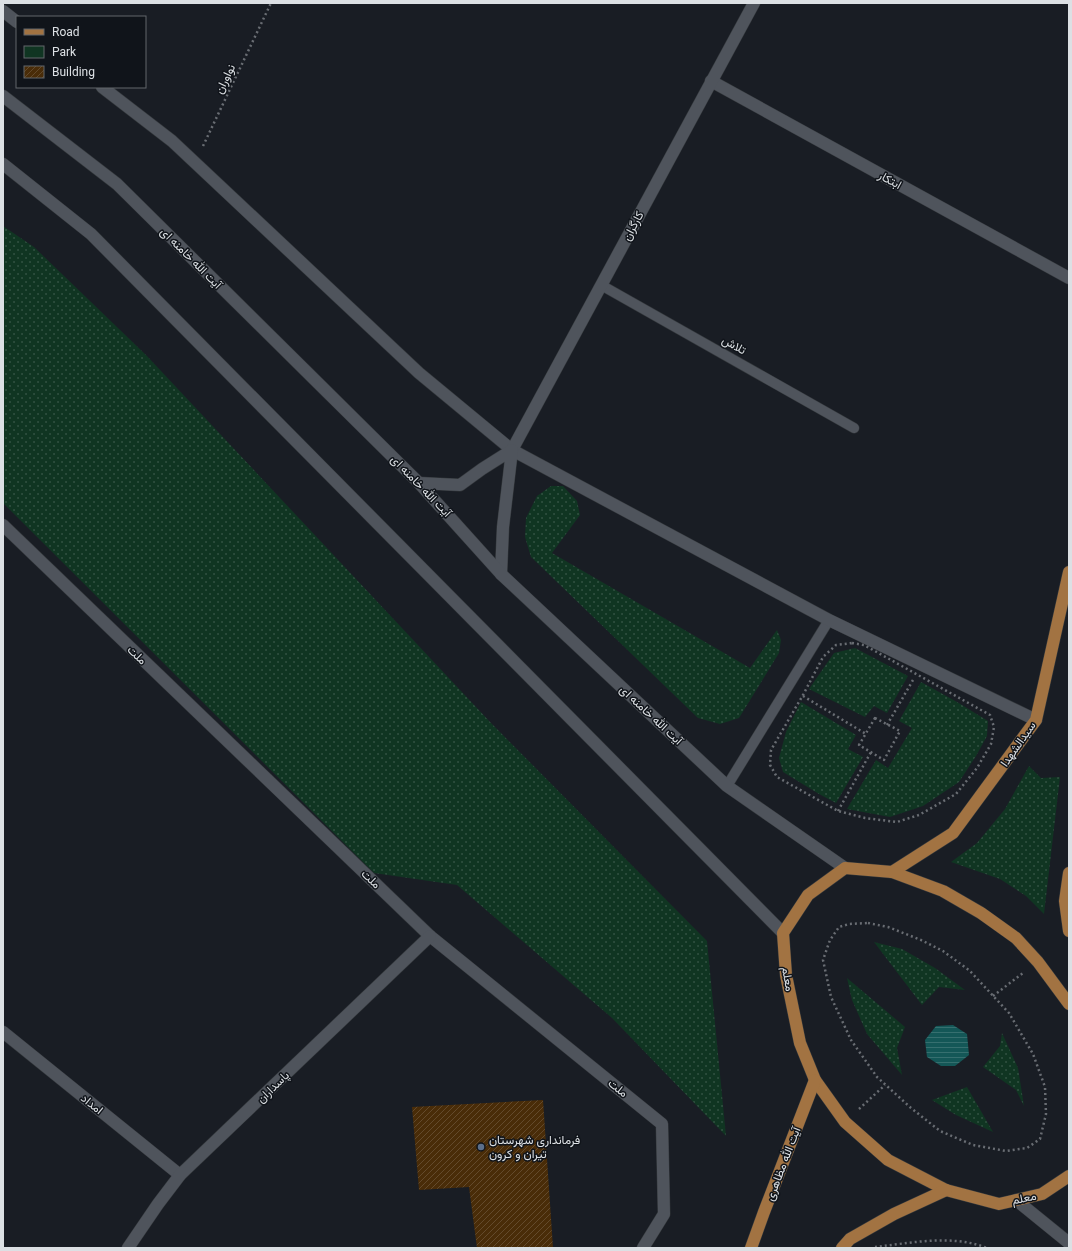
<svg xmlns="http://www.w3.org/2000/svg" width="1072" height="1251" font-family="Roboto,Vazirmatn,sans-serif">
  <defs>
    <pattern id="green-dots" width="8" height="8" patternUnits="userSpaceOnUse"><rect width="8" height="8" fill="#103522"/><path d="M2 2h.1M6 6h.1" fill="none" stroke="#325242" stroke-width="1.8" stroke-linecap="round"/></pattern>
    <pattern id="water-rules" width="6" height="5" patternUnits="userSpaceOnUse"><rect width="6" height="5" fill="#145757"/><path d="M0 2.5h6" fill="none" stroke="#366f6f"/></pattern>
    <pattern id="building-hatch" width="6" height="6" patternUnits="userSpaceOnUse"><rect width="6" height="6" fill="#492c08"/><path d="M-1 1l2-2M0 6l6-6M5 7l2-2" fill="none" stroke="#634a2c"/></pattern>
  </defs>
  <rect width="100%" height="100%" fill="#191d24"/>
  <g fill="url(#green-dots)">
    <polygon points="3,226 34,247 146,355 491,723 707,941 726,1136 612,1018 457,885 374,873 3,503"/>
    <polygon points="551,486 563,486 577,501 580,515 552,553 750,668 777,630 781,640 779,653 739,718 720,724 698,718 531,557 525,537 526,518 537,496"/>
    <polygon points="855,648 908,676 887,713 874,706 865,717 809,689 834,653"/>
    <polygon points="921,682 957,702 988,721 987,736 976,756 959,782 923,806 890,817 847,809 876,760 888,768 912,728 899,721"/>
    <polygon points="801,702 856,735 848,749 863,757 836,803 819,794 783,772 779,758 786,732"/>
    <polygon points="1029,766 1041,778 1060,777 1044,914 1026,896 1000,879 951,862 977,843 1005,809"/>
    <polygon points="874,942 902,949 935,968 965,990 939,987 922,1005"/>
    <polygon points="847,978 905,1027 897,1048 902,1075 867,1034 852,1000"/>
    <polygon points="1002,1033 1018,1068 1024,1106 1016,1090 983,1067 1000,1046"/>
    <polygon points="967,1087 993,1132 956,1115 932,1100"/>
  </g>
  <polygon fill="url(#water-rules)" points="953,1025 967,1034 969,1055 955,1066 941,1066 927,1057 925,1040 936,1026"/>
  <polygon fill="url(#building-hatch)" points="543,1100 553,1248 477,1248 469,1187 419,1190 412,1107"/>
  <g fill="none" stroke-linecap="round" stroke-linejoin="round">
    <g stroke="#34383c" stroke-width="11">
      <g id="service">
        <polyline points="601,285 854,428"/>
        <polyline points="727,786 829,620"/>
      </g>
    </g>
    <g stroke="#34383c" stroke-width="13">
      <g id="minor">
        <polyline points="3,11 17,22"/>
        <polyline points="711,81 1069,278"/>
        <polyline points="102,87 172,141 419,373 512,450 829,620 1036,720"/>
        <polyline points="512,450 754,3"/>
        <polyline points="419,483 460,485 482,469 512,450 503,527 501,574"/>
        <polyline points="3,525 430,936 662,1124 664,1214 643,1248"/>
        <polyline points="3,1032 180,1175"/>
        <polyline points="128,1248 158,1204 180,1175 430,936"/>
      </g>
    </g>
    <g stroke="#34383c" stroke-width="13">
      <g id="secondary">
        <polyline points="3,96 117,184 419,483 501,574 727,786 845,868"/>
        <polyline points="3,164 91,234 783,933"/>
        <polyline points="1016,1200 1069,1243"/>
      </g>
    </g>
    <g stroke="#34383c" stroke-width="13">
      <g id="primary">
        <polyline points="892,872 953,833 1036,720 1069,572"/>
        <polyline points="1069,873 1065,901 1069,931"/>
        <polyline points="1069,1004 1038,962 1016,938 981,913 943,891 892,872 845,868 808,895 783,933 786,975 800,1043 815,1080 845,1122 888,1160 946,1190 999,1204 1042,1194 1069,1176"/>
        <polyline points="751,1248 764,1212 815,1080"/>
        <polyline points="842,1248 850,1239 894,1214 946,1190"/>
      </g>
    </g>
    <g stroke="#696d73" stroke-width="2.5" stroke-dasharray="2 3" stroke-linecap="butt">
      <polyline points="203,146 271,3"/>
      <polygon points="852,643 864,645 990,715 994,727 991,744 977,768 956,794 919,815 897,822 865,818 838,811 777,777 770,765 771,750 803,695 823,657 836,645"/>
      <polyline points="803,696 866,734"/>
      <polygon points="875,718 900,731 884,760 859,745"/>
      <polyline points="887,725 913,680"/>
      <polyline points="838,811 871,752"/>
      <polygon points="868,923 888,927 921,940 943,951 970,971 1009,1013 1033,1054 1045,1087 1046,1114 1040,1139 1027,1148 1006,1151 973,1145 940,1131 911,1108 877,1077 851,1040 831,997 823,960 830,940 839,927 849,924"/>
      <polyline points="993,996 1023,973"/>
      <polyline points="859,1109 885,1085"/>
      <path d="M875 1247C911 1243 952 1234 987 1248"/>
    </g>
    <use href="#service" stroke="#4f545c" stroke-width="10"/>
    <use href="#minor" stroke="#4f545c" stroke-width="12"/>
    <use href="#secondary" stroke="#4f545c" stroke-width="12"/>
    <use href="#primary" stroke="#a27342" stroke-width="12"/>
  </g>
  <circle fill="#5c6f8a" stroke="#10141a" stroke-width="1.5" cx="481" cy="1147" r="4"/>
  <g text-anchor="middle" dominant-baseline="central" stroke-width="3" stroke-linejoin="round" paint-order="stroke">
    <g font-size="12" fill="#dce0e4" stroke="#10141a">
      <text transform="translate(225 79) rotate(-64)">نواوران</text>
      <text transform="translate(890 180) rotate(29)">ابتکار</text>
      <text transform="translate(633 226) rotate(-62)">کارگران</text>
      <text transform="translate(191 258) rotate(45)">آیت الله خامنه ای</text>
      <text transform="translate(734 345) rotate(29)">تلاش</text>
      <text transform="translate(421 486) rotate(46)">آیت الله خامنه ای</text>
      <text transform="translate(137 655) rotate(44)">ملت</text>
      <text transform="translate(651 715) rotate(43)">آیت الله خامنه ای</text>
      <text transform="translate(1018 744) rotate(-55)">سیدالشهدا</text>
      <text transform="translate(371 879) rotate(44)">ملت</text>
      <text transform="translate(788 979) rotate(81)">معلم</text>
      <text transform="translate(273 1087) rotate(-44)">پاسداران</text>
      <text transform="translate(618 1088) rotate(39)">ملت</text>
      <text transform="translate(92 1104) rotate(39)">امداد</text>
      <text transform="translate(783 1164) rotate(-69)">آیت الله مظاهری</text>
      <text transform="translate(1024 1198) rotate(-12)">معلم</text>
    </g>
    <g font-size="12" fill="#dce0e4" stroke="#10141a" text-anchor="start">
      <text x="489" y="1140">فرمانداری شهرستان<tspan x="489" dy="14">تیران و کرون</tspan></text>
    </g>
  </g>
  <rect width="1072" height="1251" fill="none" stroke="#dce0e4" stroke-width="8"/>
  <rect x="16" y="16" width="130" height="72" fill="#10141a" stroke="#62666b"/>
  <rect x="24" y="29" width="20" height="6" fill="#a27342" stroke="#62666b"/>
  <text x="52" y="36" font-size="12" fill="#dce0e4">Road</text>
  <rect x="24" y="46" width="20" height="12" fill="#103522" stroke="#62666b"/>
  <text x="52" y="56" font-size="12" fill="#dce0e4">Park</text>
  <rect x="24" y="66" width="20" height="12" fill="url(#building-hatch)" stroke="#62666b"/>
  <text x="52" y="76" font-size="12" fill="#dce0e4">Building</text>
</svg>
